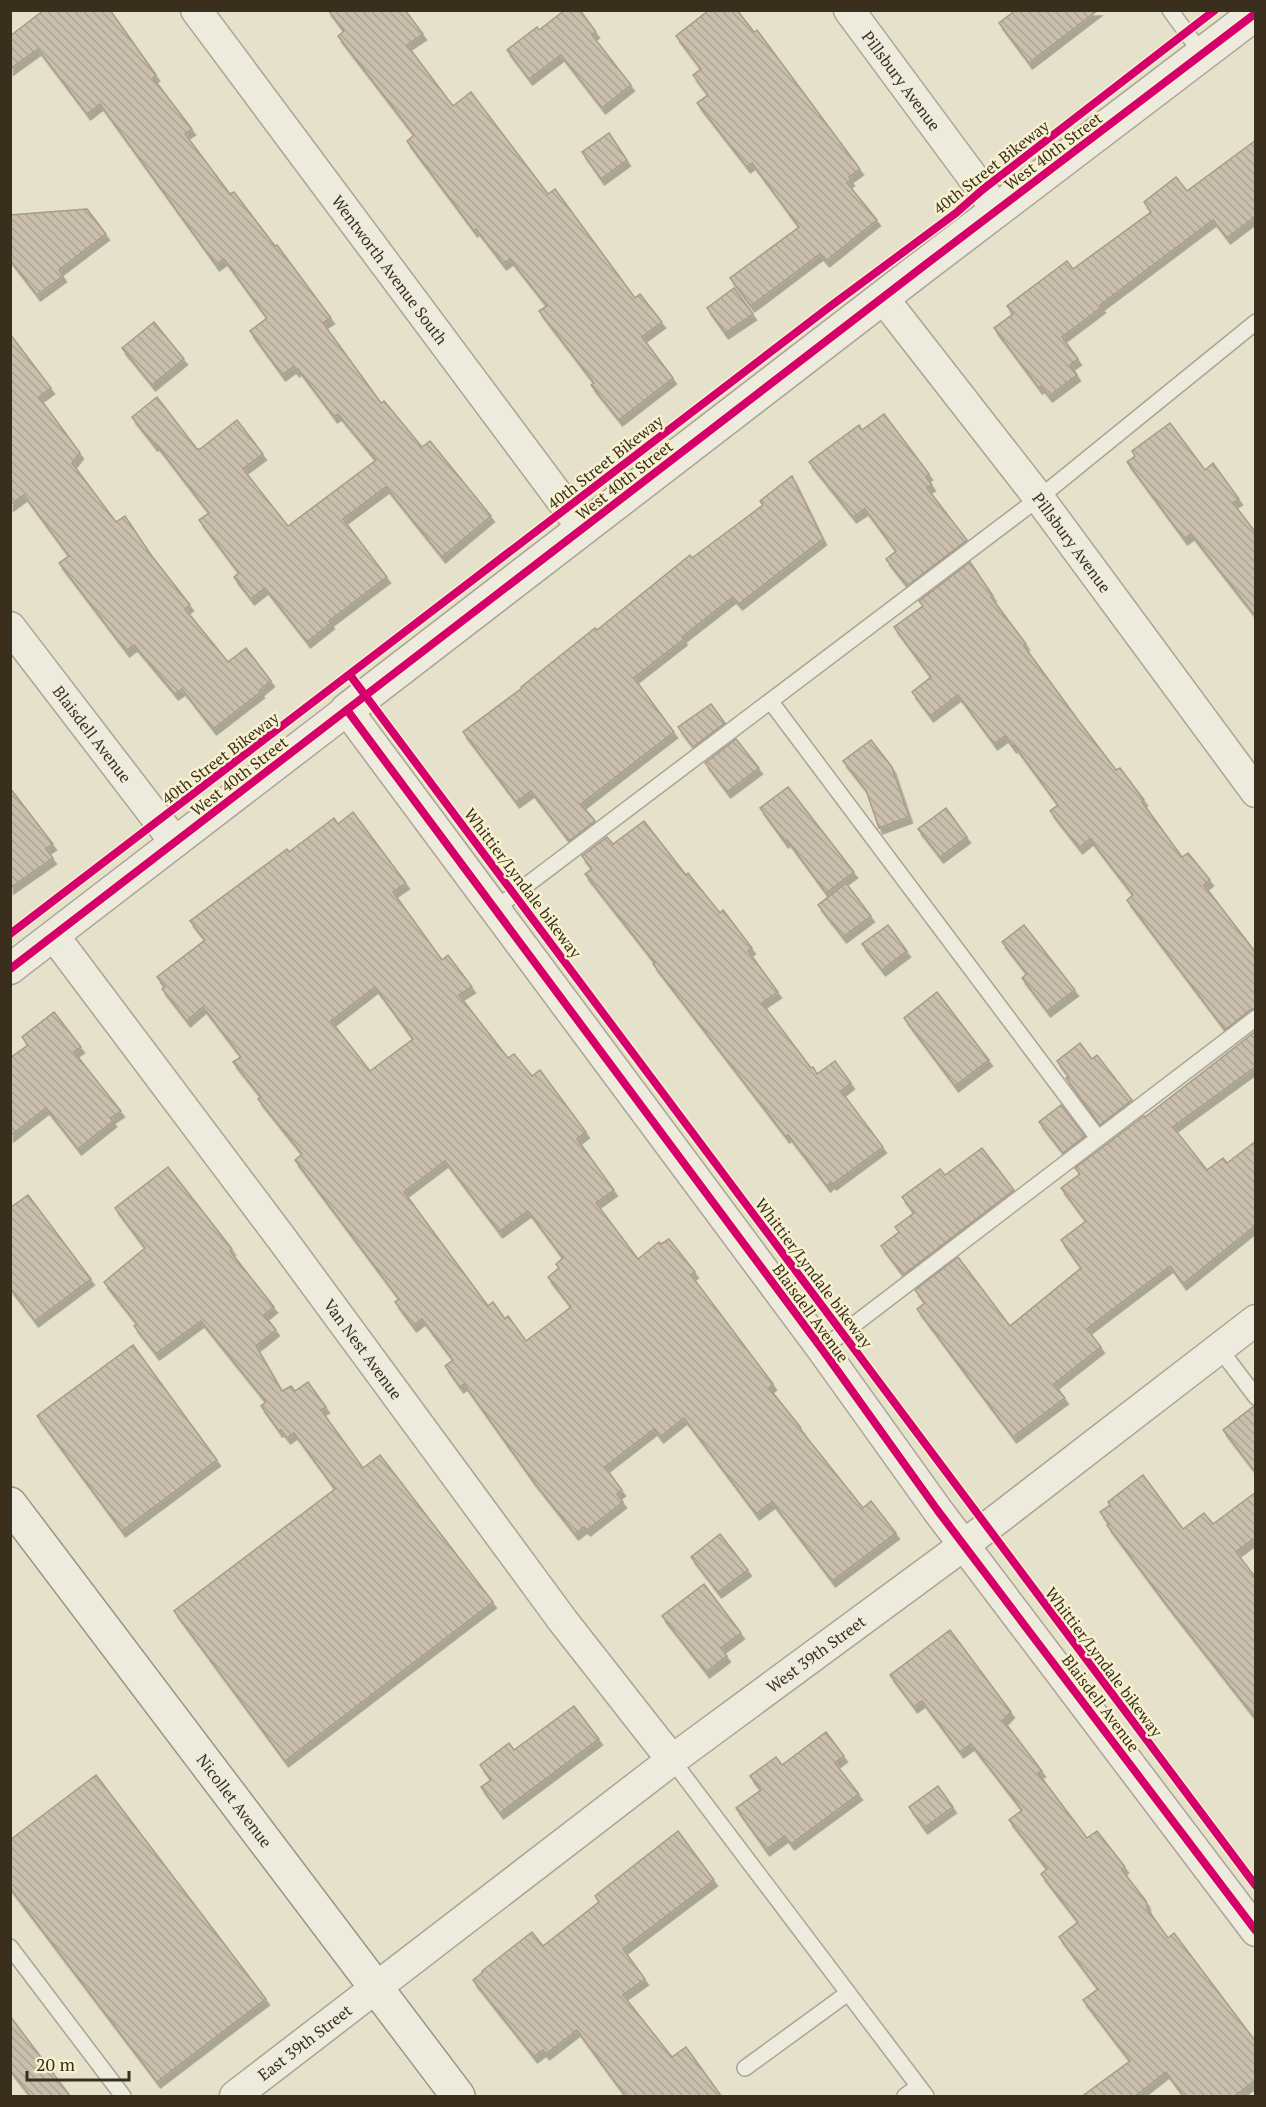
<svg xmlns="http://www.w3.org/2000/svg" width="1266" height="2107" font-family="'PT Serif',serif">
  <defs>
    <pattern id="building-back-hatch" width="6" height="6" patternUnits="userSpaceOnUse" patternTransform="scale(1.5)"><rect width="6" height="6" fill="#cabfac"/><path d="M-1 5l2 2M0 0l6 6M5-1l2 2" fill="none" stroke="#aea493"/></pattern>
    <filter id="shadow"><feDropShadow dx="3.5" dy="6" stdDeviation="0" flood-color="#0004"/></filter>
  </defs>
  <rect width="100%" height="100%" fill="#e6e1cb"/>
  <g fill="url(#building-back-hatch)" stroke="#a69c8a" stroke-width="1.5" fill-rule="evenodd" filter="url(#shadow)">
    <polygon points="44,10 110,10 156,75 153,78 192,129 185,134 230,194 234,192 275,246 277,245 331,318 323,323 381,403 384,401 422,447 430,441 491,516 442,557 386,487 343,519 387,577 329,621 331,623 307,642 265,588 251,599 234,577 239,573 199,520 209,513 156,444 154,445 132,417 157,397 197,449 200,449 237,420 263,454 243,469 288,526 376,460 338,414 334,417 298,369 296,371 293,367 282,375 250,331 267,318 224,259 216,265 100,104 87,114 38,49 10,69 10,36"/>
    <polygon points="328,10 405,10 423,34 407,45 453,106 471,92 548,194 555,189 635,298 640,294 662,322 642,337 673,378 619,420 591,385 594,383 539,311 547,306 510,259 503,264 476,229 474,231 407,141 414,135 338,36 344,31"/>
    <polygon points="565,10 580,10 596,32 592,35 631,85 602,108 561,55 529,79 507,50 537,27 539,30"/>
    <polygon points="709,10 737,10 754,32 757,30 860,169 849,177 851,180 847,183 877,220 826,261 820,254 751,306 730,278 799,227 752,163 747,167 697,103 708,95 693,75 701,69 676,36"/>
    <polygon points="1016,10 1098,10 1029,63 999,23"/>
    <polygon points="609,133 627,160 601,179 582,152"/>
    <polygon points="1256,140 1256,216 1227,238 1213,220 1100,305 1102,307 1062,337 1078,359 1070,365 1077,375 1049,396 1041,386 1039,388 994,328 1013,314 1007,306 1067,261 1073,269 1151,212 1144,202 1176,177 1187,191"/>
    <polygon points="87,209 106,234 59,270 63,276 37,295 10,260 10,215"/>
    <polygon points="734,288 753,314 725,333 707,308"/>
    <polygon points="154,322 184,359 152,385 122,348"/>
    <polygon points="10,334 51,388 39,397 80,453 72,463 116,522 125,516 151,555 190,605 185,609 228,662 246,648 271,681 260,690 261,692 213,729 182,689 175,694 134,645 126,651 59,563 69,556 24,495 10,505"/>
    <polygon points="884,414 929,474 926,477 932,485 927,488 967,540 907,586 886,559 896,551 865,509 853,517 809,462 859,425 862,430"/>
    <polygon points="1170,423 1205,470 1213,463 1239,499 1233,503 1256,533 1256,617 1191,534 1184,539 1127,462 1135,456 1132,451"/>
    <polygon points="792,476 823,539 739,604 733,597 682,637 684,639 634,678 674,732 581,804 595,821 569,841 531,791 516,802 463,732 522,688 521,687 595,628 597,630 690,555 692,558 763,505 760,501"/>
    <polygon points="970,562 993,596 991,597 1026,644 1024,646 1078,720 1116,770 1120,768 1144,800 1142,802 1182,857 1188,853 1210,880 1204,885 1256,953 1256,1008 1250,1010 1225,1030 1127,900 1133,895 1090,839 1079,848 1050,811 1058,805 1014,745 1013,747 1005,736 994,744 958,695 930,716 912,692 931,677 894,627 923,606 919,601"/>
    <polygon points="711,704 725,723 693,747 678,727"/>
    <polygon points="736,739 759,768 727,792 705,763"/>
    <polygon points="871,740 892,767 909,817 879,828 866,790 843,761"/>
    <polygon points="788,787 854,872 826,893 787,840 785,842 760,808"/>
    <polygon points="10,788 53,844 46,849 53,858 10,888"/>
    <polygon points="946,808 967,837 940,857 918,829"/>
    <path d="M353 812 406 883 393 892 442 960 448 955 472 987 459 995 508 1058 514 1054 532 1076 540 1070 586 1132 577 1139 614 1190 596 1203 638 1259 659 1242 661 1244 669 1239 695 1272 691 1275 773 1384 769 1388 801 1428 800 1429 863 1508 871 1501 896 1533 832 1581 772 1502 756 1514 684 1418 660 1437 654 1429 605 1467 622 1490 617 1494 623 1502 587 1530 584 1527 575 1534 533 1481 464 1384 460 1387 445 1366 453 1360 422 1319 413 1326 395 1302 399 1299 295 1160 302 1154 258 1099 261 1097 233 1062 241 1057 203 1007 187 1021 162 989 165 987 157 977 205 940 190 921 287 849 289 852 334 818 338 824ZM375 987 413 1039 370 1071 331 1021ZM445 1161 499 1232 528 1211 563 1258 556 1264 559 1268 548 1277 571 1307 526 1341 508 1316 505 1319 493 1302 488 1306 404 1192Z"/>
    <polygon points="644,821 686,875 688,873 720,913 723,910 752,948 748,951 778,992 762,1003 811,1068 813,1067 817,1074 835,1061 851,1083 841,1091 883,1147 833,1184 831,1182 827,1186 788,1135 786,1137 653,964 655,963 585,874 592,869 582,856 607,837 613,844"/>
    <polygon points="846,883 871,916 843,937 818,905"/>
    <polygon points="888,925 907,951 882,970 862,944"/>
    <polygon points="1024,925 1075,990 1047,1011 1022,978 1027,974 1002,942"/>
    <polygon points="937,992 989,1060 955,1086 904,1018"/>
    <polygon points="54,1012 81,1047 74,1052 121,1111 111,1118 113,1121 78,1149 46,1108 10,1136 10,1058 28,1045 22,1037"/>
    <polygon points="1256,1031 1256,1071 1254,1068 1173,1127 1207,1170 1223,1158 1227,1163 1256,1141 1256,1225 1183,1284 1170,1266 1087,1329 1101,1347 1054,1384 1065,1398 1013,1437 917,1309 925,1303 915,1290 958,1257 1010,1326 1081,1268 1061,1240 1086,1221 1061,1188 1080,1174 1075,1168 1144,1116 1145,1117"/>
    <polygon points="1080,1043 1092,1059 1097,1055 1132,1100 1100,1125 1066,1078 1069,1077 1057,1061"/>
    <polygon points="1061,1105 1085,1136 1063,1153 1039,1122"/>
    <polygon points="982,1148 1014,1190 903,1275 881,1246 899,1232 895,1227 914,1213 902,1197 940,1169 945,1175"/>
    <polygon points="168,1167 232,1249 230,1251 274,1307 264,1315 276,1330 256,1346 282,1391 291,1386 295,1391 308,1382 326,1407 321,1410 363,1468 380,1455 493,1602 285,1761 174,1611 335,1489 294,1433 287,1438 281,1430 279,1431 261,1406 266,1402 201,1321 156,1354 134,1326 137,1324 104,1282 145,1248 115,1208"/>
    <polygon points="28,1195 91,1279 35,1321 10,1288 10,1208"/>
    <polygon points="133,1345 217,1460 122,1531 37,1416"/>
    <polygon points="1254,1406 1256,1407 1256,1473 1223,1430"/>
    <polygon points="1143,1475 1183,1529 1204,1513 1213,1524 1256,1492 1256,1537 1236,1552 1256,1578 1256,1719 1166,1604 1107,1525 1109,1524 1100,1512 1110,1505 1108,1502"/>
    <polygon points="720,1534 748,1570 718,1592 691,1557"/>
    <polygon points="704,1584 741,1633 721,1648 727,1656 706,1672 662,1616"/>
    <polygon points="950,1630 1011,1712 1003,1720 1042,1771 1038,1773 1087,1838 1097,1831 1125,1867 1122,1870 1146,1901 1148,1910 1168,1938 1174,1933 1256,2042 1256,2080 1233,2097 1184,2097 1166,2072 1134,2097 1081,2097 1130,2061 1083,2000 1098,1989 1059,1937 1078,1922 1041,1874 1047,1869 1009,1820 1022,1810 971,1744 960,1752 922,1701 914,1707 890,1675"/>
    <polygon points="574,1706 599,1739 500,1813 481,1787 491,1780 480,1765 509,1743 514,1750"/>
    <polygon points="826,1732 844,1756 835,1763 859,1794 791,1844 785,1836 766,1850 736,1808 761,1790 750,1776 776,1757 782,1765"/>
    <polygon points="96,1775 266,1999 157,2082 10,1888 10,1840"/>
    <polygon points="938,1786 953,1807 924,1828 909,1807"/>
    <polygon points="678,1831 714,1880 623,1949 645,1979 623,1995 672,2057 686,2047 722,2097 626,2097 577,2030 546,2054 543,2050 534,2057 473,1980 483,1972 482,1971 532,1932 543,1946 599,1902 595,1896"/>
    <polygon points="10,2016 71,2097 31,2097 10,2070"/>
  </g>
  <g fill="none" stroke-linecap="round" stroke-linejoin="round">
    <g stroke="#aba494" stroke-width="18">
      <g id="service">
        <polyline points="1170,10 1202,54"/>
        <polyline points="771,702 1098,1138"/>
        <polyline points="495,909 1039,498 1256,322"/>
        <polyline points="1219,1348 1256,1397"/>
        <polyline points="822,1349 1256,1018"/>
        <polyline points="672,1760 926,2096"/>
        <polyline points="10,1947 123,2096"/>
        <polyline points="745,2068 848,1993"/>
        <polyline points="905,2096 918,2087"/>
      </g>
    </g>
    <g stroke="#aba494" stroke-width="33">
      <g id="minor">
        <path id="s1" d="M196 10 583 529"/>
        <path id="s2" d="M849 10 997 210"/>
        <path id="s3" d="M883 298 1039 498 1256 792"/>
        <path id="s4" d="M10 627 175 842"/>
        <path id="s5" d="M54 936 282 1239 563 1621 672 1760"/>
        <polyline points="10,969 347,710 822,1349 938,1511 1256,1931"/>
        <path id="s6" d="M235 2096 672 1760 964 1545 1256 1320"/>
      </g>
    </g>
    <g stroke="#aba494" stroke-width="36">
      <polyline id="tertiary" points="347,710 925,265 1256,13"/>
    </g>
    <g stroke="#9a9485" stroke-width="36">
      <g id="secondary">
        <path id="s7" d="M10 1504 458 2096"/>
      </g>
    </g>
    <use href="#service" stroke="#edeade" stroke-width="15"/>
    <use href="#minor" stroke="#edeade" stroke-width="30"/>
    <use href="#tertiary" stroke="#edeade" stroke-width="33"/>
    <use href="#secondary" stroke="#edeade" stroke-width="33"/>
    <g stroke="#f8f1d0" stroke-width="11">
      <g id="cycleway">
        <polyline points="350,675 1256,1886"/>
        <polyline points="347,710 822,1349 938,1511 1256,1931"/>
        <polyline points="10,934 832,305 956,213 982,190 1215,10"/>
        <polyline points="10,969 925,265 1256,13"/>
      </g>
    </g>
    <use href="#cycleway" stroke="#d6006c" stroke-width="8"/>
  </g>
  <g text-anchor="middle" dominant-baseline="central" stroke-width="5" stroke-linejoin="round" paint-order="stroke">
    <g font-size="16" fill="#3a2e1c" stroke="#f8f1d0">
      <text stroke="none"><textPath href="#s2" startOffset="88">Pillsbury Avenue</textPath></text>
      <text transform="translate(1053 151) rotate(-37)">West 40th Street</text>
      <text transform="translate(991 167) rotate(-38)">40th Street Bikeway</text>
      <text stroke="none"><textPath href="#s1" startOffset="324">Wentworth Avenue South</textPath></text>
      <text transform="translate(605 462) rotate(-38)">40th Street Bikeway</text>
      <text transform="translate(624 480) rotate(-38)">West 40th Street</text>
      <text stroke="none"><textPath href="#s3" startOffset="309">Pillsbury Avenue</textPath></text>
      <text stroke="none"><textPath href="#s4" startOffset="135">Blaisdell Avenue</textPath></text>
      <text transform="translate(220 758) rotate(-37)">40th Street Bikeway</text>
      <text transform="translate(239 776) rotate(-38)">West 40th Street</text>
      <text transform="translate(523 883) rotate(53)">Whittier/Lyndale bikeway</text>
      <text transform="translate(814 1273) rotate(53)">Whittier/Lyndale bikeway</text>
      <text transform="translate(811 1313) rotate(54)">Blaisdell Avenue</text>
      <text stroke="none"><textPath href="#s5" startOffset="516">Van Nest Avenue</textPath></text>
      <text stroke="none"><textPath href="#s6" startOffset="730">West 39th Street</textPath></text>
      <text transform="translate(1104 1662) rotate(53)">Whittier/Lyndale bikeway</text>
      <text transform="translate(1101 1703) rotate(53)">Blaisdell Avenue</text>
      <text stroke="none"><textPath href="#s7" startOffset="372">Nicollet Avenue</textPath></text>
      <text stroke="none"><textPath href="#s6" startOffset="88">East 39th Street</textPath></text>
    </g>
  </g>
  <rect width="1266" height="2107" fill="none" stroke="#3a2e1c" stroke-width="24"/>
  <path d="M27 2071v9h102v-9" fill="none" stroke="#3a2e1c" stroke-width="3"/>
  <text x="36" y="2071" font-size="18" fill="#3a2e1c" stroke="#f8f1d0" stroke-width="4.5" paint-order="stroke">20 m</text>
</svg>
